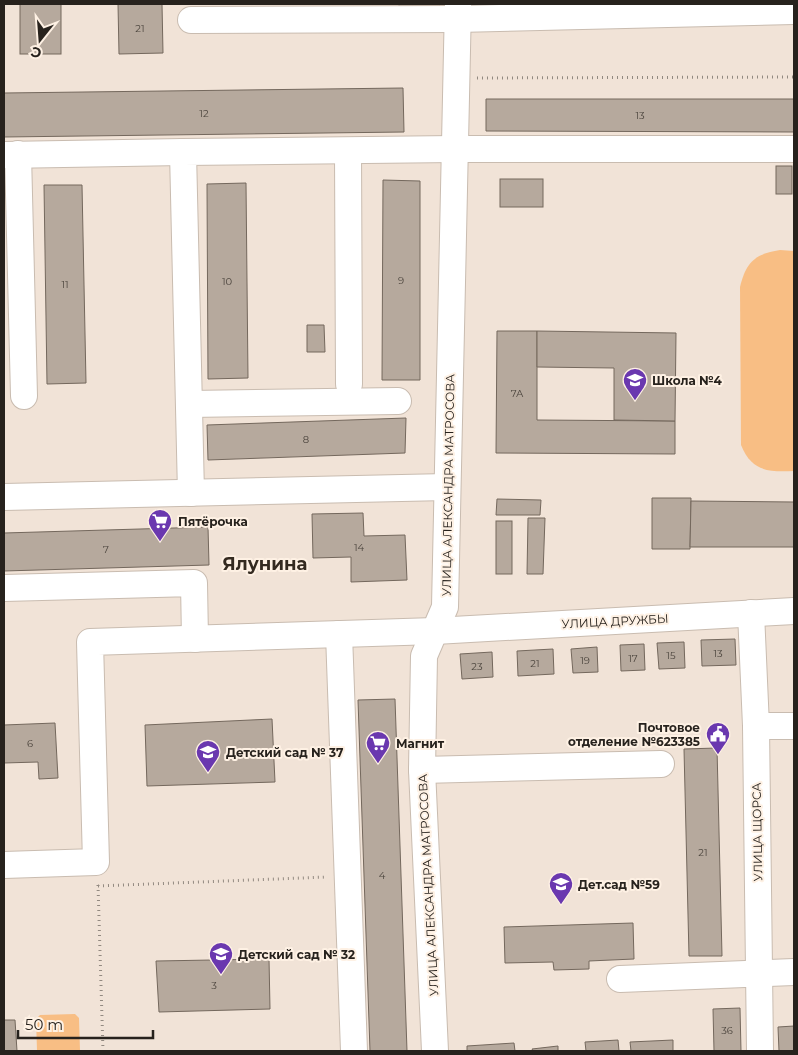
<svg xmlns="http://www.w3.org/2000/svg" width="798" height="1055" font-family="Montserrat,sans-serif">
  <rect width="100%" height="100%" fill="#f1e3d7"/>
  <g fill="#f8be84">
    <path d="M780 250 794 251V471C769 472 752 472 741 445L740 287C746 262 755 254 780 250Z"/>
    <polygon points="75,1014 79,1018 80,1051 37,1051 36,1019 40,1015"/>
  </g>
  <g fill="#b6a99d" stroke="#74685d">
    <rect x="20" y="4" width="41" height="50"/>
    <polygon points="118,4 162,4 163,53 119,54"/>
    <polygon points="399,4 439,4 440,8 399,9"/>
    <polygon points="403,88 404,132 4,137 4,93"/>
    <polygon points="486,99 794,99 794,132 486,131"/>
    <rect x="776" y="166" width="16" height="28"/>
    <rect x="500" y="179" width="43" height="28"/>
    <polygon points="383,180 420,181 420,380 382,380"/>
    <polygon points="246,183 248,378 208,379 207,184"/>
    <polygon points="44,185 82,185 86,383 47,384"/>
    <polygon points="307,325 324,325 325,352 307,352"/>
    <polygon points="497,331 537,331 537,420 675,421 675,454 496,453"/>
    <polygon points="537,331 676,333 675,421 614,420 614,368 537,367"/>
    <polygon points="406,418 405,453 208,460 207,425"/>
    <polygon points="652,498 691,498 690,549 652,549"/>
    <polygon points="497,499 541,500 540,515 496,515"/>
    <polygon points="691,501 794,502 794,547 690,547"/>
    <polygon points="363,513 364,536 405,535 407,580 351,582 351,557 313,558 312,514"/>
    <polygon points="528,518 545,518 543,574 527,574"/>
    <rect x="496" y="521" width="16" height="53"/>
    <polygon points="208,527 209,565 4,571 4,533"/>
    <polygon points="735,639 736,665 702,666 701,640"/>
    <polygon points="684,642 685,668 659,669 657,643"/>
    <polygon points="644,644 645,670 621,671 620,645"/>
    <polygon points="597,647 598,672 573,673 571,649"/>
    <polygon points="553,649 554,674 518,676 517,651"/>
    <polygon points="492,652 493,677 462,679 460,654"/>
    <polygon points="395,699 407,1051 370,1051 358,700"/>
    <polygon points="272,719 275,782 147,786 145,725"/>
    <polygon points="55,723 58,778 39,779 38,762 4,763 4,725"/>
    <polygon points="717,748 722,956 689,956 684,749"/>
    <polygon points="633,923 634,959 589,961 589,969 554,970 553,962 505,963 504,927"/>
    <polygon points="269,959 270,1009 159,1012 156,961"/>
    <polygon points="740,1008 741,1051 714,1051 713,1009"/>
    <polygon points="4,1020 15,1020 17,1051 4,1051"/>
    <polygon points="794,1026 794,1051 779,1051 778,1027"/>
    <polygon points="618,1040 619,1051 586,1051 585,1042"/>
    <polygon points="673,1040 673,1051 631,1051 630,1042"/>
    <polygon points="514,1043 515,1051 467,1051 467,1046"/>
    <polygon points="558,1046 558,1051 533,1051 532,1049"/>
  </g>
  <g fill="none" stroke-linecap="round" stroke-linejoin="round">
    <g stroke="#c9bcb0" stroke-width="28">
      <g id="minor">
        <polyline points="191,20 458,19 794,11"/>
        <polyline points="348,151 349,384"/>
        <polyline points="18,154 24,396"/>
        <polyline points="4,155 183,152"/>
        <polyline points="189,404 398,401"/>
        <polyline points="191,493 183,152 455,149 794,149"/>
        <polyline points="4,497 447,487"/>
        <polyline points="4,588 194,583 195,639"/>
        <polyline points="751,613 756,726 760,1051"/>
        <polyline points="339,634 354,1051"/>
        <polyline points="756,726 794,726"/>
        <polyline points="422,770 661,764"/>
        <polyline points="4,865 96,862 90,642 435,631 794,611"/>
        <polyline points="620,979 794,972"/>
        <polyline points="435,1051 422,770 424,656 445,607 458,4"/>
      </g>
    </g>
    <g stroke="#928980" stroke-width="3" stroke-dasharray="1 4" stroke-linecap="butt">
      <polyline points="477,78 794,77"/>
      <polyline points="98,885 103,1051"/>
      <polyline points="98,886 327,877"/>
    </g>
    <use href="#minor" stroke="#fff" stroke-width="26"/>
  </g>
  <defs>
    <g id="school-pin" transform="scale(1.25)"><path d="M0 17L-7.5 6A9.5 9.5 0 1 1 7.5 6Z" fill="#6a38af" stroke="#fef1e4"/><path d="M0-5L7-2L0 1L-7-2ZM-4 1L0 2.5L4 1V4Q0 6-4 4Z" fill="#fff"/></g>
    <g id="supermarket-pin" transform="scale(1.25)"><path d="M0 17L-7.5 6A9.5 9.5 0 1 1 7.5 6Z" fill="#6a38af" stroke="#fef1e4"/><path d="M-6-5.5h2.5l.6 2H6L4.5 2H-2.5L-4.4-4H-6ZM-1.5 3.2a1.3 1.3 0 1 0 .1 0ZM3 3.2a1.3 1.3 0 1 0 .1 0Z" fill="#fff"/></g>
    <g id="civic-pin" transform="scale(1.25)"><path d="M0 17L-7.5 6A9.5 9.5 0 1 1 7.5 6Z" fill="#6a38af" stroke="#fef1e4"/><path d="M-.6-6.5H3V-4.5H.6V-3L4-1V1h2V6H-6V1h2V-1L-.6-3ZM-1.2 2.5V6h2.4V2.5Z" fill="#fff"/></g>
  </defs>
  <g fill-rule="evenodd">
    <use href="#school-pin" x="635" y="380"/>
    <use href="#supermarket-pin" x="160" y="521"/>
    <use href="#civic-pin" x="718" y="734"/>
    <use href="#supermarket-pin" x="378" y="743"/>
    <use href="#school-pin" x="208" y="752"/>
    <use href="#school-pin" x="561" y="884"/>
    <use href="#school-pin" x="221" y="954"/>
  </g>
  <g text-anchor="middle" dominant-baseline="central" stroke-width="4" stroke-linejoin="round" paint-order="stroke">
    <g font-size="10" fill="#4b443d">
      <text x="140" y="28">21</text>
      <text x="204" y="113">12</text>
      <text x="640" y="115">13</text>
      <text x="401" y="280">9</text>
      <text x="227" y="281">10</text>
      <text x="65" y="284">11</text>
      <text x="517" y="393">7А</text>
      <text x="306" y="439">8</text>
      <text x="359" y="547">14</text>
      <text x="106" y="549">7</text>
      <text x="718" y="653">13</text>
      <text x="671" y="655">15</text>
      <text x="633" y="658">17</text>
      <text x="585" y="660">19</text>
      <text x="535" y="663">21</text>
      <text x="477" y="666">23</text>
      <text x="30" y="743">6</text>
      <text x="703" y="852">21</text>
      <text x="382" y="875">4</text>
      <text x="214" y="985">3</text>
      <text x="727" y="1030">36</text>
    </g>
    <g font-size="12" font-weight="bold" fill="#27221d" stroke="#fef1e4" text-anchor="start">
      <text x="652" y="380">Школа №4</text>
      <text x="178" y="521">Пятёрочка</text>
      <text x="700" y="727" text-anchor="end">Почтовое<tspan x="700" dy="14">отделение №623385</tspan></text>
      <text x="396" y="743">Магнит</text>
      <text x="226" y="752">Детский сад № 37</text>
      <text x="578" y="884">Дет.сад №59</text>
      <text x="238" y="954">Детский сад № 32</text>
    </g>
    <g font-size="12" fill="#27221d" stroke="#fef1e4">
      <text transform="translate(448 485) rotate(-89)">УЛИЦА АЛЕКСАНДРА МАТРОСОВА</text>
      <text transform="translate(615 621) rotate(-3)">УЛИЦА ДРУЖБЫ</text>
      <text transform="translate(757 832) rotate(-91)">УЛИЦА ЩОРСА</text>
      <text transform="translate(428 885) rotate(-93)">УЛИЦА АЛЕКСАНДРА МАТРОСОВА</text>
    </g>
    <g font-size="18" font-weight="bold" fill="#342a20" stroke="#fef1e4">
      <text x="265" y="564">Ялунина</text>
    </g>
  </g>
  <rect width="798" height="1055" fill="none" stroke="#27221d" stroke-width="10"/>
  <g transform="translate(40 40) rotate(197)" stroke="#fef1e4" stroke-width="4" paint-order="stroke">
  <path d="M0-4L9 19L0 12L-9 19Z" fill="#27221d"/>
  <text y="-8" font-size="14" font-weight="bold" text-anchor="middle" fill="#27221d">С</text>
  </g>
  <path d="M18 1030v8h135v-8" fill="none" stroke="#27221d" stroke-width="2.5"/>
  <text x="25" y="1030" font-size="15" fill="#27221d" stroke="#fef1e4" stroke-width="4" paint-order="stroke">50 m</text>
</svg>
